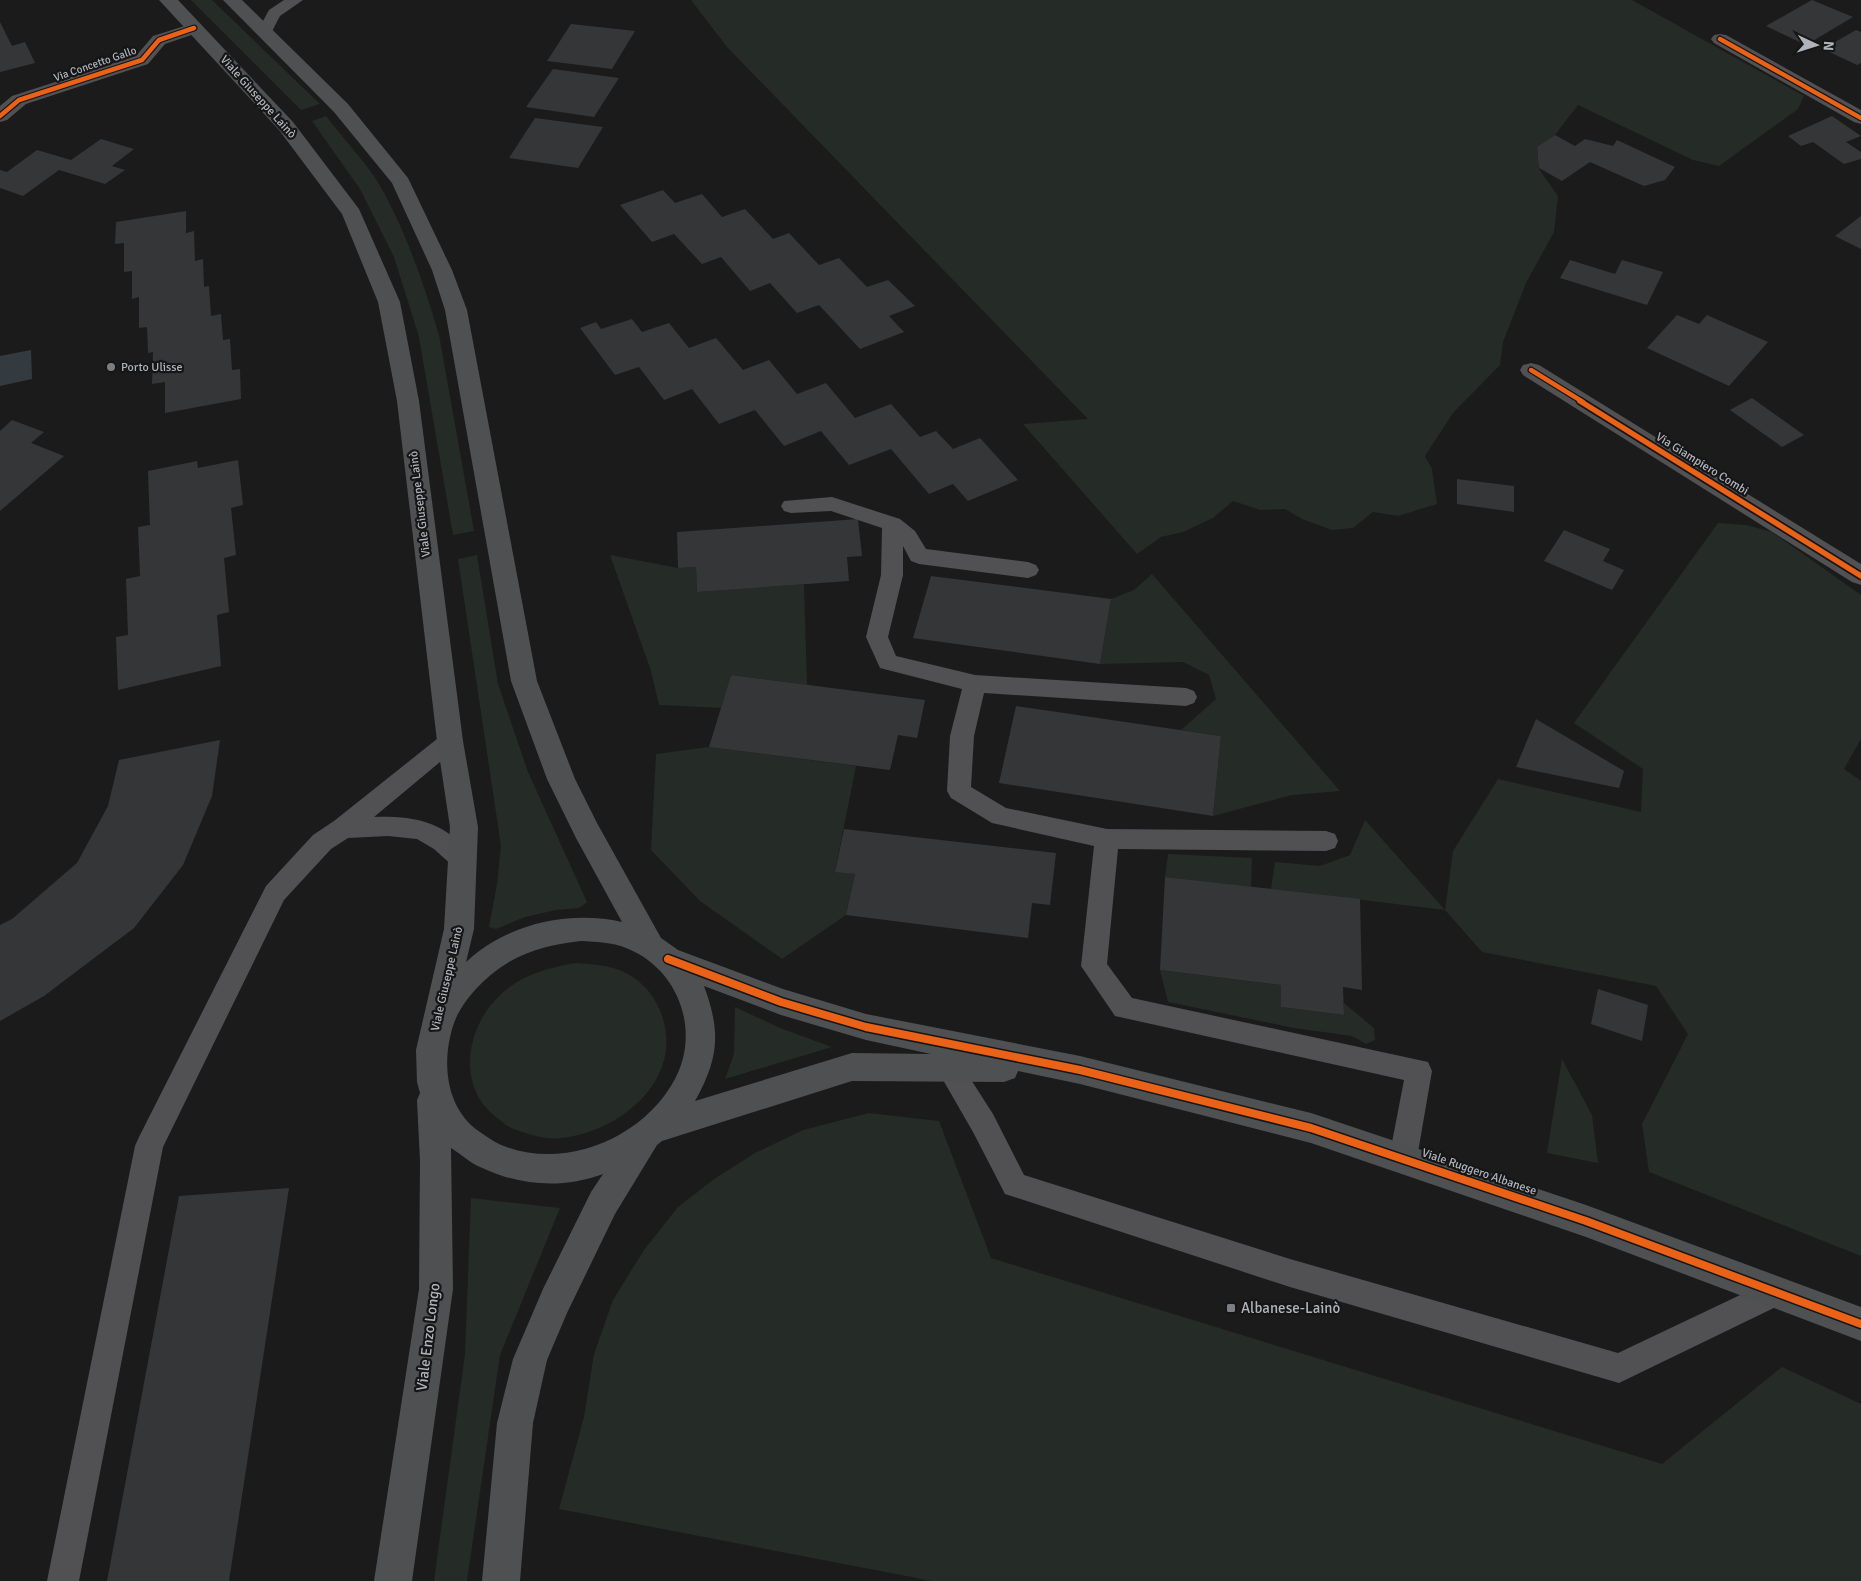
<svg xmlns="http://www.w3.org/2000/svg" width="1861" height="1581" font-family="Signika,sans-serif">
  <rect width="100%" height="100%" fill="#1b1b1c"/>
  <g fill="#252b26">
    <polygon points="191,0 212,0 320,104 301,110"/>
    <polygon points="691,0 1632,0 1804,96 1798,109 1719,166 1693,160 1578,105 1555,135 1537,147 1539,169 1558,196 1554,232 1526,283 1503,342 1500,365 1453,413 1425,456 1432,469 1437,504 1398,516 1373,512 1353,528 1332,530 1302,519 1285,509 1260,510 1233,501 1213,518 1183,532 1161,537 1137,554 1023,424 1088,419 727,47"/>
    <path d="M326 116C342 137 361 157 376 179 404 225 424 284 439 335L474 531 453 535 419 337 394 257 360 189 312 121Z"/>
    <polygon points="1718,523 1746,525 1772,532 1861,595 1861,739 1844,769 1861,781 1861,1256 1649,1172 1642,1124 1688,1034 1656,986 1482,952 1445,910 1271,889 1275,862 1320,866 1350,855 1365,820 1445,910 1453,851 1498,779 1641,812 1643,769 1574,723"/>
    <polygon points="477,555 498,684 528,772 587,902 579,908 556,910 525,917 496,929 489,927 497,884 501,846 458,559"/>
    <polygon points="610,555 678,568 696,567 697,592 804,584 807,685 731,675 721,708 659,705 651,671"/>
    <polygon points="1152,574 1340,791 1292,795 1213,816 1221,736 1181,730 1216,699 1209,675 1183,662 1100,664 1111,599 1134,590"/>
    <polygon points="709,747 856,766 835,871 855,874 846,915 782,959 700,901 651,850 656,754"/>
    <polygon points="1168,854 1252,858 1251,887 1165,877"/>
    <path d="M575 963C592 964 611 965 626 973 645 983 657 999 663 1019 682 1081 619 1132 562 1138 545 1140 527 1134 511 1128 505 1125 501 1121 496 1117 456 1086 466 1027 500 995 521 975 547 968 575 963Z"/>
    <polygon points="1160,970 1281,985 1281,1007 1344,1015 1344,1003 1374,1028 1375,1040 1366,1044 1352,1036 1294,1028 1168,1002"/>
    <polygon points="735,1007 780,1028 832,1047 725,1079 734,1054"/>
    <polygon points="1562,1059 1592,1115 1598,1163 1547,1153"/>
    <polygon points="869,1113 939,1121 991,1258 1662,1464 1782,1367 1861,1404 1861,1581 932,1581 559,1509 584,1417 594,1354 613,1300 644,1250 678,1207 714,1179 755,1153 803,1130"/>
    <polygon points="471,1198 560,1208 500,1355 467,1581 434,1581 465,1354"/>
  </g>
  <polygon fill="#343b40" points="31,350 32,379 0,386 0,356"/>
  <g fill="#353637">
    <polygon points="1812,0 1853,17 1806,45 1766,26"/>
    <polygon points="0,22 12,46 25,42 35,63 0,72"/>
    <polygon points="571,24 635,31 612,69 547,61"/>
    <polygon points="1856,30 1861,32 1861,63 1857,65 1823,49"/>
    <polygon points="553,69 619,78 594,117 526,107"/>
    <polygon points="1832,116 1861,136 1846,142 1861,152 1861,159 1844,164 1813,142 1801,146 1788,136"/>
    <polygon points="535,118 603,127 578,168 509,158"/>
    <polygon points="1555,135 1575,146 1585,139 1613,146 1617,140 1675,167 1665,180 1644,186 1590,162 1562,181 1539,168 1537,147"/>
    <polygon points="101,139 134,149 112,166 125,170 105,184 59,170 23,196 0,188 0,170 7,172 37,150 71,160"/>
    <polygon points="663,190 675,203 702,194 722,217 745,209 773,239 789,233 819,265 839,258 867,287 888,280 915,306 889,316 904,332 860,349 819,305 797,313 770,283 750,291 721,257 702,264 674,234 652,242 620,205"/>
    <polygon points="186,211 186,233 194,231 195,261 203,259 204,287 209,286 211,316 221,314 223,340 230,339 232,370 240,369 241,399 165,413 165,382 152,384 153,352 148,353 147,327 139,328 139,297 132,299 132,271 124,272 124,243 115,244 116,222"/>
    <polygon points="1861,216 1861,249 1835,236"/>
    <polygon points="1570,260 1615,274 1622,260 1663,272 1647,305 1560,278"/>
    <polygon points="1677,315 1699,324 1707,315 1768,342 1729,386 1647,348"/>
    <polygon points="632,319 642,332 669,323 689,348 716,338 743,370 769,360 797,394 826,383 855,418 891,404 920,437 936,431 953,449 980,438 1018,480 968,501 953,484 929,494 891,449 849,465 821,431 784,446 755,410 719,424 692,389 664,400 639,367 615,375 580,328 596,322 601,329"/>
    <polygon points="1752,398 1804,435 1782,447 1730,410"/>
    <polygon points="12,420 44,432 31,443 64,456 0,511 0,431"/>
    <polygon points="238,460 243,505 231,508 236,555 224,558 229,612 217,615 221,666 118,690 116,637 128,635 126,579 140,576 138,527 150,525 148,471 197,461 198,468"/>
    <polygon points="1457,479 1514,486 1514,512 1457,504"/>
    <polygon points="858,519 862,556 847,557 849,581 697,592 696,567 678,568 677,532"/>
    <polygon points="1564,530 1610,549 1603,561 1624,570 1612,590 1544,561"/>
    <polygon points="931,576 1111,599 1100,664 913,638"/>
    <polygon points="731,675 925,700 917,738 898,735 890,770 709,747"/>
    <polygon points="1016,706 1221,736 1213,816 999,783"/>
    <polygon points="1536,719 1624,771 1619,788 1516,767"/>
    <polygon points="220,740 212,796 183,865 134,928 44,996 0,1021 0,925 12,919 77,863 108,806 119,760"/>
    <polygon points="844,829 1056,853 1050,905 1032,903 1028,938 846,915 855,874 835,872"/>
    <polygon points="1165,877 1360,899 1362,990 1343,987 1344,1015 1281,1007 1281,985 1160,970"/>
    <polygon points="1598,989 1648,1005 1642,1041 1591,1024"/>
    <polygon points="289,1188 229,1581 107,1581 179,1196"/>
  </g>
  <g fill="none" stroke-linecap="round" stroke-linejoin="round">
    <g fill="#515154" fill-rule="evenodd">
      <polygon points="284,0 303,0 280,16 270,35 260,35 257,32 269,10"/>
      <polygon points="832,497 900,519 915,531 926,549 1028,562 1036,565 1039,570 1036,575 1028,578 919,564 911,561 903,546 903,575 888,637 896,656 975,675 1186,688 1194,691 1197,697 1194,703 1186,706 984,693 974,736 971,787 1006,808 1107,829 1326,831 1335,834 1338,841 1335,848 1326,851 1118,849 1107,964 1132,998 1428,1062 1432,1071 1417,1158 1413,1167 1403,1171 1393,1167 1389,1158 1404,1080 1115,1016 1081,966 1094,846 992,823 951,798 947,791 950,736 962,689 880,668 866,637 881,575 882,528 831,511 791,513 784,511 781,506 784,501"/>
      <path d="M450 732 458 735 462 741 458 747 374 817C405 816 433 819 457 840 465 846 471 851 475 860L472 867 463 870 454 867 434 849 417 839 388 836 348 838 331 849 284 900 163 1147 79 1581H47L135 1146 139 1137 266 886 313 835 334 821 442 735Z"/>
      <polygon points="948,1054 957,1058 993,1114 1024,1175 1290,1259 1618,1353 1776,1278 1786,1282 1791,1292 1786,1302 1619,1383 1290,1287 1005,1194 973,1132 935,1066 939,1058"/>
    </g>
    <g fill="#515154" fill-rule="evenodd">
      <polygon points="194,23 200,24 203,28 200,32 165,44 148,64 26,104 7,120 0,122 0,106 12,96 136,56 153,36"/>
      <polygon points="1720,34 1726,35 1861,110 1861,124 1854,122 1714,43 1711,39 1714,35"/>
      <polygon points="1531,363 1539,365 1861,564 1861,585 1852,582 1523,375 1520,370 1523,365"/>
    </g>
    <path fill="#4f5051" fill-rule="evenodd" d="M159 0H178L293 122 359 209 400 302 419 401 463 741 478 827 474 929 466 962C506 924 569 910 622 922L576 838 547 779 511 681 445 310 432 270 392 183 334 112 223 0H242L348 104 408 178 452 270 467 310 537 681 575 779 597 823 661 938 678 950 783 989 866 1014 1080 1056 1311 1113 1586 1205 1861 1307V1341L1586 1237 1311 1143 1080 1084 1018 1071 1015 1078 1004 1082 852 1081 662 1141 657 1145 615 1214 567 1313 547 1360 533 1423 520 1581H482L497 1423 513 1359 543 1289 591 1192 603 1174C562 1189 520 1186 480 1167 470 1163 461 1154 451 1148L453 1289 412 1581H374L419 1289 420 1161 417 1100 420 1093 417 1082 416 1050 444 929 450 827 437 741 397 401 378 302 342 214 279 130ZM581 941C596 942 612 942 626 948 678 968 701 1030 675 1079 643 1139 562 1172 499 1144 493 1141 486 1136 480 1132 445 1108 441 1061 454 1023 463 999 487 975 509 962 531 949 555 944 581 941ZM704 986 781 1015 866 1040 931 1054 852 1053 695 1101C719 1058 721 1032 704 986Z"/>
    <g stroke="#161617" stroke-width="7">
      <g id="cycleway-far2">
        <polyline points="1720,39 1861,118"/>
        <polyline points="0,116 19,100 142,60 159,40 194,28"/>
        <polyline points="1531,370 1583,402"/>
      </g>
    </g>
    <g stroke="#161617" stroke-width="9">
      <polyline id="cycleway-far1" points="1580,401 1861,576"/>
    </g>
    <g stroke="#161617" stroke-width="11">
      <polyline id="cycleway" points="668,959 781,1002 866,1027 1080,1070 1311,1128 1586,1221 1861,1324"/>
    </g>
    <use href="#cycleway-far2" stroke="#ea6118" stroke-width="4.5"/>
    <use href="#cycleway-far1" stroke="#ea6118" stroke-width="5.5"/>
    <use href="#cycleway" stroke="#ea6118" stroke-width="8"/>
  </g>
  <g fill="#7b7e83" stroke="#161617" stroke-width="2">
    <circle cx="111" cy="367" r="5"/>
    <rect x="1226" y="1303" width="10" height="10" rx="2.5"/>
  </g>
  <g text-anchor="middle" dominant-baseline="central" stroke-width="4.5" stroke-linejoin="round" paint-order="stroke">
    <g font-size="11" fill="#afb3ba" stroke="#161617">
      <text transform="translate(95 64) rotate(-19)">Via Concetto Gallo</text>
    </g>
    <g font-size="12" fill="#afb3ba" stroke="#161617">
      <text transform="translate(258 97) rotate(48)">Viale Giuseppe Lainò</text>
      <text transform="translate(1702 464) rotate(32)">Via Giampiero Combi</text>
      <text transform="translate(420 504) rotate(-97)">Viale Giuseppe Lainò</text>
      <text transform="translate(447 979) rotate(-77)">Viale Giuseppe Lainò</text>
      <text transform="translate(1479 1172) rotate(19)">Viale Ruggero Albanese</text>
    </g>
    <g font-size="12" fill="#afb3ba" stroke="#161617" text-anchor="start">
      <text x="121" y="367">Porto Ulisse</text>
    </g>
    <g font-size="15" fill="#afb3ba" stroke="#161617" text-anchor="start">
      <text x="1241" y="1308">Albanese-Lainò</text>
    </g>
    <g font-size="15" fill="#afb3ba" stroke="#161617">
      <text transform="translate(428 1337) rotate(-83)">Viale Enzo Longo</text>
    </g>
  </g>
  <g transform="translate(1816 45) rotate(94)" stroke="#161617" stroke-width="4" paint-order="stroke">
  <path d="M0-4L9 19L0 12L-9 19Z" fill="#afb3ba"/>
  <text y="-8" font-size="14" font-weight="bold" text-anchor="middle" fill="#afb3ba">N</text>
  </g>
</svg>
